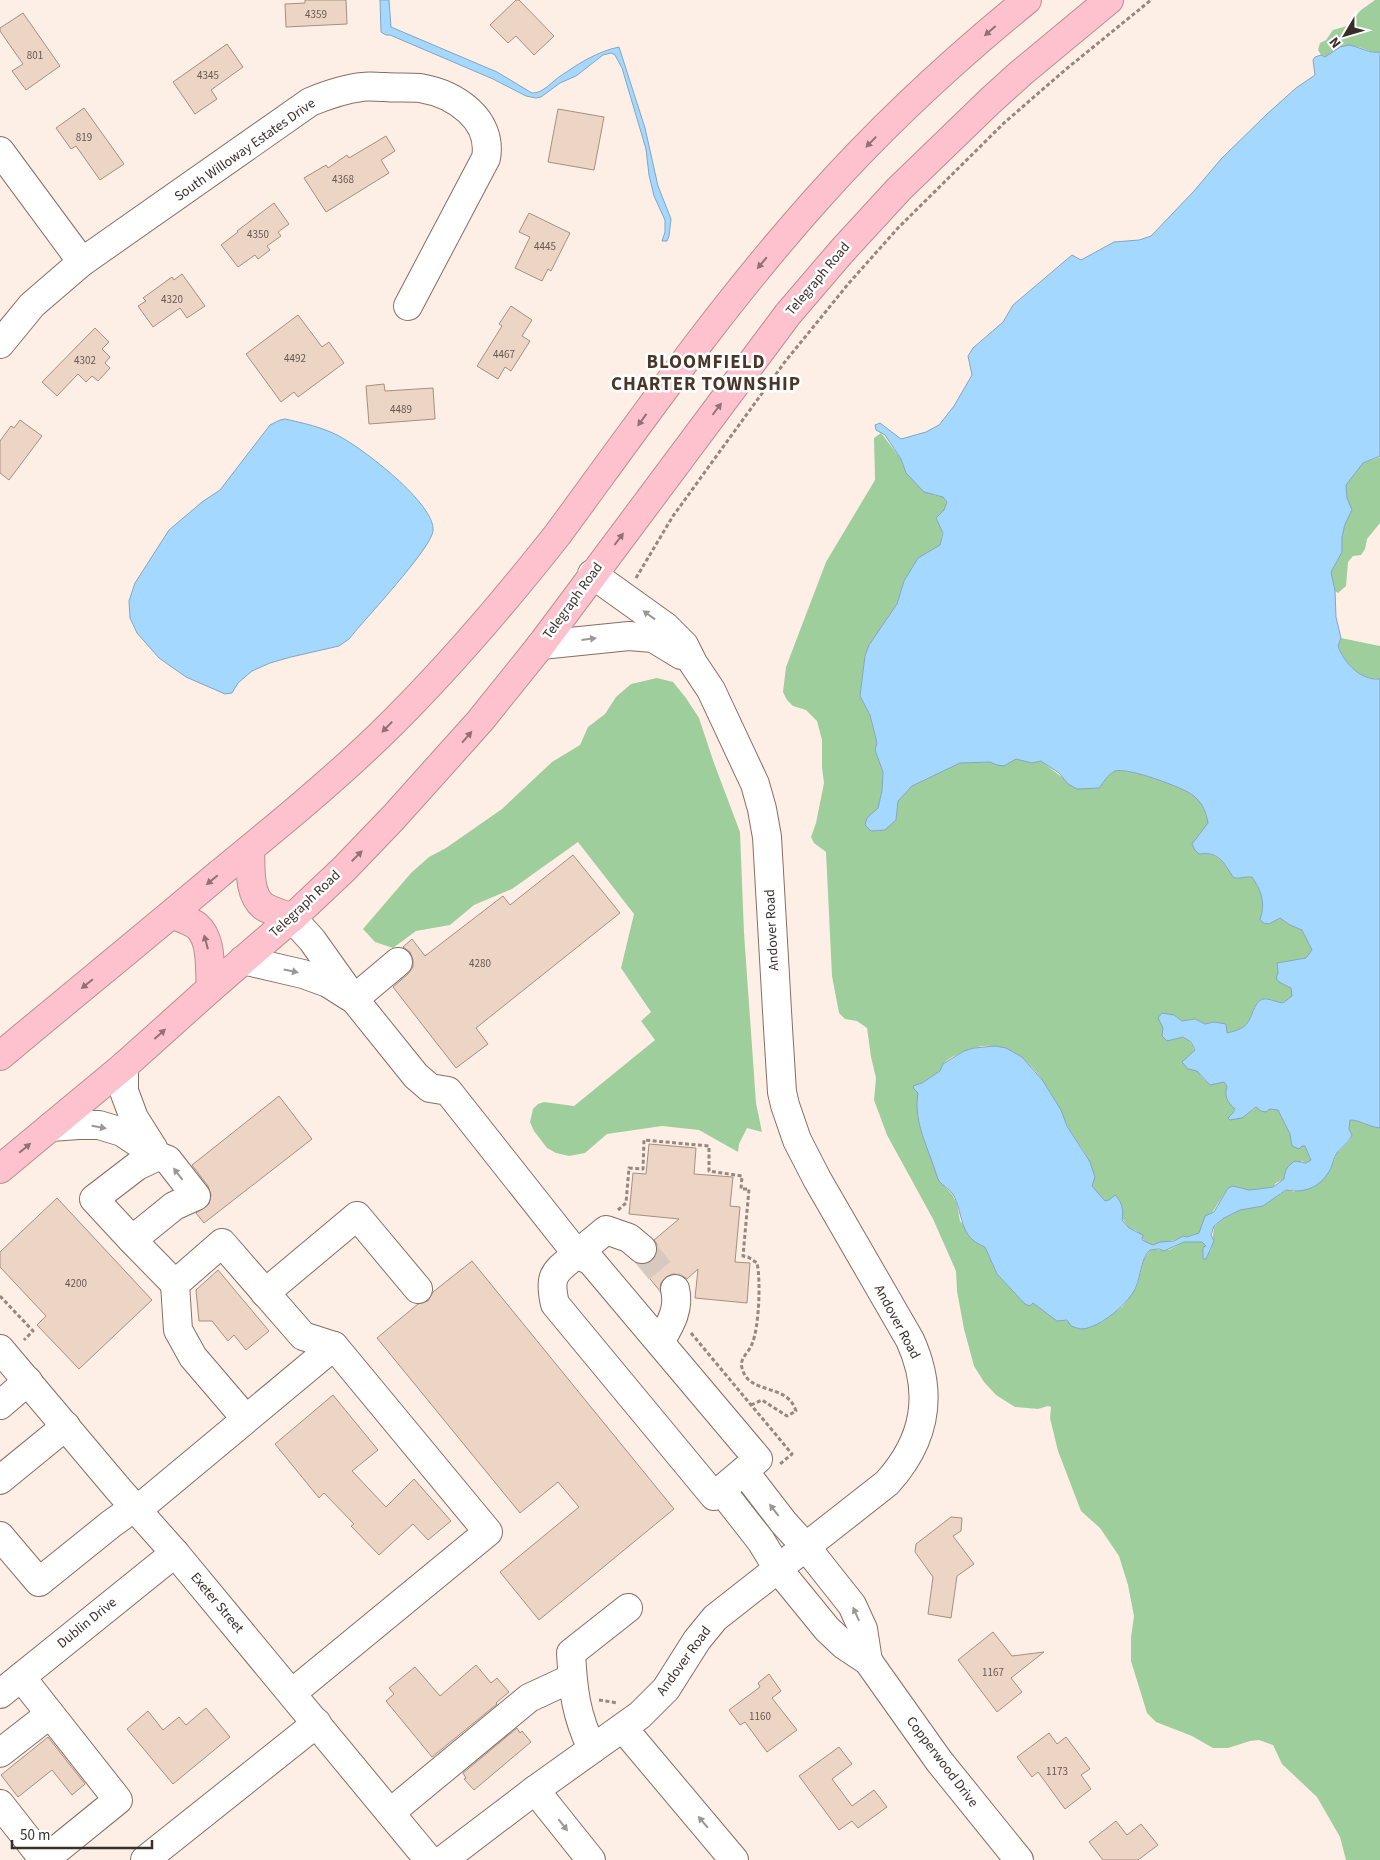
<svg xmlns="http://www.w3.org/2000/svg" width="1380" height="1860" font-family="'Source Sans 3',sans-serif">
  <rect width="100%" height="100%" fill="#feefe6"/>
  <g fill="#9ece9c">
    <path d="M1375 0H1380V52C1374 53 1370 51 1364 49 1349 43 1338 49 1325 57L1321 55 1318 50 1320 43 1326 40 1333 30 1347 26 1361 10Z"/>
    <path d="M881 433 901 459 906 473 933 495 943 497 948 502C941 516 944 531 940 545L918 558 904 581 897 604 869 645 865 656 860 696 870 715 877 743 875 750 883 772 882 791 878 809 867 818 866 825 871 831 896 820 898 801 912 786 960 763 991 762 997 765 1016 759 1032 763 1041 761 1077 789 1099 788C1103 783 1108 774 1115 771 1127 767 1183 787 1194 796 1203 804 1206 812 1208 823L1192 844 1200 854C1220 852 1223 863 1234 878 1241 879 1244 876 1252 877 1261 890 1266 903 1260 919L1263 923 1269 924 1280 918 1290 925 1302 930 1312 950 1306 958 1277 963 1279 982 1291 988 1293 996 1283 1003C1277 1002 1273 1000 1267 999 1255 997 1253 1015 1248 1022 1244 1029 1235 1031 1227 1033L1214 1022 1205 1024 1195 1019 1182 1021 1174 1015 1172 1040 1183 1037C1199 1046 1192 1054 1197 1069 1199 1075 1206 1081 1210 1085L1224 1082 1228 1086C1224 1096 1227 1102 1235 1108L1231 1116 1242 1118 1257 1107 1278 1110 1290 1134 1292 1146H1305L1311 1160 1306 1163 1302 1161 1284 1179 1276 1183 1273 1187 1249 1190 1233 1186 1228 1188 1199 1233 1187 1237 1183 1236C1173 1243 1163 1240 1153 1245L1146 1243 1137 1231 1129 1228 1109 1200 1105 1201C1101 1196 1095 1191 1092 1187 1088 1180 1092 1168 1089 1161 1083 1148 1073 1137 1067 1125 1050 1089 1023 1034 973 1048 966 1050 948 1058 943 1064 940 1068 943 1067 940 1071 935 1077 922 1083 914 1086L918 1093 917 1113 921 1130 940 1182 952 1194 957 1204 960 1221 980 1245 985 1247 997 1274 1025 1304 1030 1306 1033 1303C1041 1306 1047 1315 1054 1318 1059 1321 1065 1318 1070 1323L1102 1322 1123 1306 1137 1286 1144 1259 1150 1250H1169L1184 1242H1203L1209 1252 1211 1250 1214 1227 1224 1218 1240 1210 1263 1206 1287 1190 1294 1192 1330 1170 1337 1153 1350 1140 1352 1135 1349 1129V1120C1360 1120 1369 1127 1380 1128V1860H1346L1340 1837 1317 1797 1282 1764 1273 1745 1259 1740 1250 1741 1228 1748H1213L1192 1736 1156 1722 1147 1713 1131 1661V1637L1134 1616 1128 1585 1119 1556 1100 1528 1081 1511 1058 1451 1050 1418 1051 1407 1048 1406 1038 1409 1015 1407 996 1395 984 1382 974 1366 964 1329 957 1291 956 1271 933 1219 887 1135 874 1100 876 1078 871 1057 867 1028 857 1021 845 1019 839 1013 832 976 826 852 814 843 811 837 816 823 824 783 822 768V740L817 721 806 710 793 706 787 700 783 692 786 667 826 562 875 480 874 438Z"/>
    <polygon points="1380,457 1380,523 1367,539 1365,549 1361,555 1353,556 1348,562 1346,586 1338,593 1335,591 1331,572 1342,552 1342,537 1345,524 1352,510 1347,498 1346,485 1363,463"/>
    <path d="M1341 638 1380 646V679C1360 680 1344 663 1338 646Z"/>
    <polygon points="657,678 673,682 686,698 699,718 714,763 740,832 744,933 756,1103 762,1132 747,1128 739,1144 738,1152 699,1130 662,1126 607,1134 585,1153 569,1156 556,1153 547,1148 534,1131 530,1122 533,1109 538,1104 544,1102 574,1106 655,1040 641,1021 651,1012 621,968 634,914 578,842 512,889 474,905 450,925 416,931 393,948 375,942 363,929 411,873 429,857 446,848 502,809 552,762 580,745 588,727 605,714 616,697 631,684"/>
  </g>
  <g fill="#a4d8ff" stroke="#84a5bf">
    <path d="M380 0H389L391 27 497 72 532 93C543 94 553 80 562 75 579 63 599 51 619 47L645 128 658 186 671 219 669 236 667 241H662L665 232V220L654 196 649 175 646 149 622 68 615 55 611 53 603 55 576 76 560 83 541 97 536 98 526 96 493 79 390 35H386L381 32Z"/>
    <path d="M1349 45C1360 47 1370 54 1380 52V456L1363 463 1346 485 1347 498 1352 510 1345 524 1342 537V552L1331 572 1335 591 1336 617 1341 638 1338 646C1344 663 1361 681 1380 679V1128C1369 1127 1360 1120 1350 1120L1349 1129 1352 1135C1349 1143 1342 1146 1337 1153 1334 1157 1333 1163 1331 1168 1322 1186 1306 1194 1286 1190L1263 1206 1240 1210 1224 1218 1214 1226 1211 1235 1214 1241 1206 1259H1203V1247L1206 1246 1202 1242H1184L1164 1251 1159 1249 1150 1250C1141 1258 1141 1275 1136 1287 1130 1302 1100 1328 1082 1329 1079 1329 1074 1327 1071 1326L1067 1320 1057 1321 1033 1303 1030 1306 1025 1304 997 1274 985 1247C958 1237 964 1214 953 1194 949 1189 943 1186 939 1181 936 1175 934 1166 931 1159 923 1137 914 1116 918 1093L914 1089 913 1086 922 1083 940 1071 943 1064 964 1051 974 1048 995 1046 1006 1048 1022 1057 1043 1081 1061 1110 1067 1126 1090 1162 1095 1177 1092 1186 1105 1201 1109 1200 1115 1195C1122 1202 1124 1210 1122 1220L1129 1228 1143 1235 1142 1240 1153 1245 1160 1242 1174 1241 1183 1236 1187 1237 1199 1233 1205 1216 1214 1212 1228 1188 1233 1186 1249 1190 1259 1189 1273 1187 1284 1179C1285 1170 1287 1166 1295 1161L1306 1163 1311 1160 1305 1146H1302L1299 1149 1292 1146 1290 1134 1278 1110 1270 1109 1266 1112 1261 1111 1256 1107 1242 1118 1230 1120 1228 1118 1233 1113 1235 1109C1227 1102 1224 1096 1227 1086L1224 1082 1210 1085 1197 1071 1188 1069 1182 1062 1195 1050 1191 1042 1183 1037 1167 1041 1162 1036 1163 1028 1158 1018 1162 1013 1174 1015 1182 1021 1195 1019 1205 1024 1214 1022 1226 1024 1227 1033C1235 1031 1244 1029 1248 1022 1253 1015 1255 997 1267 999 1273 1000 1277 1002 1283 1003L1292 996 1291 988 1279 982 1276 978 1278 973 1277 963 1306 958 1312 950 1302 930 1290 925 1280 918 1269 924 1263 923 1260 919C1266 903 1261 890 1252 877 1245 876 1241 879 1234 878 1223 863 1220 851 1199 854L1195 850 1192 844 1208 823C1206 812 1203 804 1194 796 1183 787 1127 767 1115 771 1108 774 1103 783 1099 788L1077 789 1068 784 1059 773 1041 761 1032 763 1016 759 1004 766 997 765 990 762 960 763 912 786 898 801 896 820 885 830 871 831 865 825 867 818 878 808 882 791 883 772 875 750 877 743 870 715 860 696 865 656 869 645 897 604 904 581 918 558 940 545 943 533 936 518 944 510 947 502 943 497 924 492 906 473 901 459 885 435 876 430 875 425 880 423 901 439 926 432 939 425 954 406 972 375 968 356 973 348 1003 322 1013 305 1072 255 1081 260 1114 242 1139 240 1151 236 1194 191 1221 159 1267 114 1296 88 1315 75 1313 60 1315 57 1321 55 1325 57 1340 47Z"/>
    <path d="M285 419C303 423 322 427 339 436 362 448 436 504 433 531 431 549 364 620 349 639L339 646 291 657 270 663 252 671 238 683 232 693 225 694 186 677 159 658 137 633 130 618 129 601 135 583 169 530 202 502 220 490 270 425 280 420Z"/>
  </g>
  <g fill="#edd5c5" stroke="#a58f80">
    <polygon points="305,0 346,0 347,24 286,27 285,4 305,3"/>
    <polygon points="516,0 519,0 554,36 534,55 516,36 508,43 490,25"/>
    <polygon points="23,13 60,66 26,90 12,71 23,64 0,31 0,28"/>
    <polygon points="227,44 243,67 211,90 217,99 195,114 173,82"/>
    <polygon points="84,108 124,164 100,180 76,146 71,149 56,128"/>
    <polygon points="558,109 604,117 594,170 548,162"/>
    <polygon points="386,136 395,151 381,160 389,173 326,212 304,178 326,165 328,168 347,155 349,158"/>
    <polygon points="274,203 289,224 278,232 281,236 267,246 270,250 258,259 255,255 238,267 221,245 238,232 237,231"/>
    <polygon points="529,213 570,233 551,271 548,269 542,281 515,268 530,237 519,232"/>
    <polygon points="182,274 205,306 187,318 180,308 153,327 138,306 146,301 143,298 172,277 174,280"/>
    <polygon points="511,306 532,320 522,336 530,341 511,371 505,367 498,379 477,366 502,326 499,324"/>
    <polygon points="298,315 322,347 329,342 344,363 298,397 294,392 281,402 246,354"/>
    <polygon points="95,328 109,342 102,349 110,357 105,363 110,368 98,381 92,376 86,382 78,374 57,396 42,382"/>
    <polygon points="384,384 385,391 433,388 435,419 369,424 366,386"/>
    <polygon points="20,420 42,436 9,480 0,473 0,441 11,426 14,428"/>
    <polygon points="573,855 620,913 476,1028 488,1044 456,1068 393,987 408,974 413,967 413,960 410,952 403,947 412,939 425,956 503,896 510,905"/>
    <polygon points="279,1096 312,1139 204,1223 196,1213 209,1204 211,1195 208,1186 192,1165"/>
    <polygon points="649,1144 696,1148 694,1174 733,1177 730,1206 740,1207 735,1262 750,1263 747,1303 695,1298 698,1269 687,1279 681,1275 673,1274 666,1277 661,1283 660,1291 637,1263 647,1264 654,1259 657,1251 657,1244 654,1240 679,1219 629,1214 633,1173 646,1174"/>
    <polygon points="57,1198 152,1300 79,1369 37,1325 46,1316 0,1267 0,1252"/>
    <polygon points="472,1261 674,1509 539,1620 500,1572 579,1507 558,1482 520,1513 377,1338 418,1304 428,1301 433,1292"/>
    <polygon points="218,1270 269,1331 246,1350 234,1335 228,1341 212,1321 199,1321 196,1290"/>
    <polygon points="333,1395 378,1450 352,1471 386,1507 414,1479 451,1521 428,1540 413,1524 379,1555 351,1526 354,1524 324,1493 319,1498 275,1444"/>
    <polygon points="951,1517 962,1518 961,1531 953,1536 974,1564 957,1576 951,1618 928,1614 933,1577 915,1552 916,1544"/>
    <polygon points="993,1632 1012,1656 1044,1652 1011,1678 1022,1692 997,1712 958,1660"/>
    <polygon points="476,1665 491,1683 497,1678 509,1692 496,1703 497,1704 432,1757 386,1701 394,1694 389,1688 415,1667 440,1696"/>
    <polygon points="769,1674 781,1691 772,1698 797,1730 767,1752 745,1722 740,1725 729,1710 760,1687 758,1683"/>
    <polygon points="206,1708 230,1737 173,1784 127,1729 148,1711 163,1730 179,1717 186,1725"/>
    <polygon points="517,1728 520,1733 522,1731 531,1742 474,1790 464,1779 466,1778 463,1773"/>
    <polygon points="1049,1733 1057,1744 1066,1737 1090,1769 1081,1775 1091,1789 1065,1809 1038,1772 1032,1777 1017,1757"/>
    <polygon points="48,1737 85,1784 72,1795 52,1770 18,1797 1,1775"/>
    <polygon points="839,1747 852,1764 832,1779 852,1806 874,1790 887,1807 858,1828 852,1821 839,1830 799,1776"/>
    <polygon points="1116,1821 1127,1835 1141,1824 1158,1845 1138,1860 1103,1860 1089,1842"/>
  </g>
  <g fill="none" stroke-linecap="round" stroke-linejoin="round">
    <polyline stroke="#d7c9c0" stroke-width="28" stroke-dasharray="28 14" stroke-linecap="butt" points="642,1249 675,1289"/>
    <g stroke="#856f62" stroke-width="30">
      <g id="minor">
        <polyline points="0,151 82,262"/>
        <path d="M0 344 32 305 82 262 310 102C327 95 343 89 362 87 369 86 377 87 385 87 396 88 408 87 420 88 455 94 493 119 486 158L408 306"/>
        <polyline points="541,645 629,636 653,638 681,655"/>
        <polyline points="292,918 312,940 354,999 416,1076 430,1088 448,1091 577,1254 606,1230 629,1238 642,1249"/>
        <polyline points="243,960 303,974 328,983 350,997"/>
        <polyline points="354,999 398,962"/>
        <polyline points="124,1066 124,1091 134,1118 153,1148"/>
        <polyline points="51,1127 78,1125 99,1125 122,1132 158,1156 168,1160 196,1196 174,1206 132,1240 94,1199 137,1166 158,1156"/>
        <polyline points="132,1240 175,1284"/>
        <path d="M577 1254 591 1261 758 1459 714 1496 555 1304C548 1274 555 1272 577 1254Z"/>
        <polyline points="265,1293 357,1216 418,1289"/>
        <path d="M660 1342C670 1325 680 1309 675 1289"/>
        <polyline points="0,1349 119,1490 175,1553 429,1860"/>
        <polyline points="0,1405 28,1381"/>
        <polyline points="744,1471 784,1523 806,1547 852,1605 863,1629 868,1661"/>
        <polyline points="0,1480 66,1426"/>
        <polyline points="721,1490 761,1541 778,1569 827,1629 844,1645 868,1661 939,1761 1019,1860"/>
        <polyline points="137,1510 334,1346 303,1336 222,1243 175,1284 178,1330 193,1357 246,1419"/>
        <polyline points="0,1536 39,1582 111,1524 135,1507"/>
        <polyline points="292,1693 488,1532 334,1346"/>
        <polyline points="0,1694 175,1553"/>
        <polyline points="623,1728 734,1860"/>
        <path d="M592 1749C576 1715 573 1691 571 1653L628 1608"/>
        <polyline points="0,1753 50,1714"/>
        <polyline points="535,1790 591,1860"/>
        <polyline points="0,1804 44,1860 118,1800 21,1677"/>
        <polyline points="391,1812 529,1698 572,1678"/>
        <polyline points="145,1860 317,1723"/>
        <path d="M443 1860 535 1790 640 1715 666 1689 697 1640 715 1618 887 1483C926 1440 934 1393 910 1340L817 1179 797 1140 785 1105 782 1092 778 1028 767 837 762 809 755 784 711 690 693 663 684 645 666 627 592 574"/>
      </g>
    </g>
    <g stroke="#b88f94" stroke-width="30">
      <g id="highway">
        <path d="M250 849C251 866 248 894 263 906 270 911 283 914 292 918"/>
        <path d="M172 914C180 918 191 921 197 926 213 940 209 969 211 988"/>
        <path d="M0 1056C73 995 147 935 219 874 274 829 328 785 379 736 444 673 502 605 558 534 641 421 722 305 816 200 880 128 952 61 1027 0"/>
        <polyline points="0,1169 124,1066 211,988 292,918 344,869 393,818 480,721 541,645 788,314 842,251 899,189 990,101 1021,73 1109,0"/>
      </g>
    </g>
    <g stroke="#948881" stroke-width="3" stroke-dasharray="4 2.5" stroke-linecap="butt">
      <polyline points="636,578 673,516 784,363 849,283 898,228 1004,123 1065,70 1151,0"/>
      <path d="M618 1210 626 1203 629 1168 643 1169 644 1140 709 1146V1171L742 1176 741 1189H749L743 1256 748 1257 757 1263C761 1281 759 1328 752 1344 749 1353 739 1358 742 1368 749 1396 787 1382 796 1411L787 1416 762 1400 751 1405"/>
      <polyline points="0,1296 33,1331 24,1340"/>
      <polyline points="691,1333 792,1454 780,1464"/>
      <polyline points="599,1700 618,1703"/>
    </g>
    <use href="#minor" stroke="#fff" stroke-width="28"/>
    <use href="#highway" stroke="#fdc2cd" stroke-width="28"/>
  </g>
  <defs><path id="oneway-solid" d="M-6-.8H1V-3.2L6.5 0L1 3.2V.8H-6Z" transform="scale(1.25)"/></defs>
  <g fill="#917173">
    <use href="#oneway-solid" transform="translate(990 31) rotate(139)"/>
    <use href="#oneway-solid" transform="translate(871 142) rotate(134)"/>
    <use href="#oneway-solid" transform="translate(762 263) rotate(130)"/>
    <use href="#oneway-solid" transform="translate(717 409) rotate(-53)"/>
    <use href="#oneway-solid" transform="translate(642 420) rotate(126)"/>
    <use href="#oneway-solid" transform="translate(619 539) rotate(-53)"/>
    <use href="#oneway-solid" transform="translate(387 727) rotate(134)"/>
    <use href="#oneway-solid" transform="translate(467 737) rotate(-49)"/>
    <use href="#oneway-solid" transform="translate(357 856) rotate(-45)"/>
    <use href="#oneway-solid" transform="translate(212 880) rotate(140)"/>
    <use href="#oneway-solid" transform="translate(206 942) rotate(-105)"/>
    <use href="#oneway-solid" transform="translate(87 984) rotate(141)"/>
    <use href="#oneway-solid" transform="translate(160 1034) rotate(-42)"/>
    <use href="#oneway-solid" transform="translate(25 1148) rotate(-40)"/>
  </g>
  <g fill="#9c9794">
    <use href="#oneway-solid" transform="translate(649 615) rotate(-144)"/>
    <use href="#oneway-solid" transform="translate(589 639) rotate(-7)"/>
    <use href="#oneway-solid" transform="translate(291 971) rotate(12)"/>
    <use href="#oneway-solid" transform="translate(99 1127) rotate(10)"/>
    <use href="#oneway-solid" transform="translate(178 1174) rotate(-128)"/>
    <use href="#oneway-solid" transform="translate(774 1510) rotate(-128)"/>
    <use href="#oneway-solid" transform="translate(856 1614) rotate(-114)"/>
    <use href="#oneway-solid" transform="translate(703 1822) rotate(-130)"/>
    <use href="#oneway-solid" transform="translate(563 1825) rotate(52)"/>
  </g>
  <g text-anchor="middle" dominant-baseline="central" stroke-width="5" stroke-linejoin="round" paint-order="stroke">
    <g font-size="11" fill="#665851">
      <text x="316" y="14">4359</text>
      <text x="35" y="55">801</text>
      <text x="208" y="75">4345</text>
      <text x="84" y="137">819</text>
      <text x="343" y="179">4368</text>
      <text x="258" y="234">4350</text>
      <text x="545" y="246">4445</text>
      <text x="172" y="299">4320</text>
      <text x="504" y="354">4467</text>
      <text x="295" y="358">4492</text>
      <text x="85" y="360">4302</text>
      <text x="401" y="409">4489</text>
      <text x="480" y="963">4280</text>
      <text x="76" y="1283">4200</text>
      <text x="993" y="1672">1167</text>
      <text x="760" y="1716">1160</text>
      <text x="1057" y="1771">1173</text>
    </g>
    <g font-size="14" fill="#392f2a" stroke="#fff">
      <text transform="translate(245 150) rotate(-35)">South Willoway Estates Drive</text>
      <text transform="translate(818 279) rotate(-50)">Telegraph Road</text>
      <text transform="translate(573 601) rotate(-54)">Telegraph Road</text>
      <text transform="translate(305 904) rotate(-43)">Telegraph Road</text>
      <text transform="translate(772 930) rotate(-93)">Andover Road</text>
      <text transform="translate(897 1322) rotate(62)">Andover Road</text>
      <text transform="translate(217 1603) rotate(50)">Exeter Street</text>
      <text transform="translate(87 1623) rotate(-39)">Dublin Drive</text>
      <text transform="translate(684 1661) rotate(-54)">Andover Road</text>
      <text transform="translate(942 1762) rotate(53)">Copperwood Drive</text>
    </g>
    <g font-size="19" font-weight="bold" letter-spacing="1" fill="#493629" stroke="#fff">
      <text x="706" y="362">BLOOMFIELD<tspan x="706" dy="22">CHARTER TOWNSHIP</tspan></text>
    </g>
  </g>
  <g transform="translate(1345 35) rotate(232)" stroke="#ffffff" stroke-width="4" paint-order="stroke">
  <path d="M0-4L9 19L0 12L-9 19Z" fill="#392f2a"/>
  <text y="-8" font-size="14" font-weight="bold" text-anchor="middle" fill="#392f2a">N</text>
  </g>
  <path d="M12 1840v8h140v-8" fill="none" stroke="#392f2a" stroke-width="2.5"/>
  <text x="20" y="1840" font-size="15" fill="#392f2a" stroke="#ffffff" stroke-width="4" paint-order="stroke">50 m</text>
</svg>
